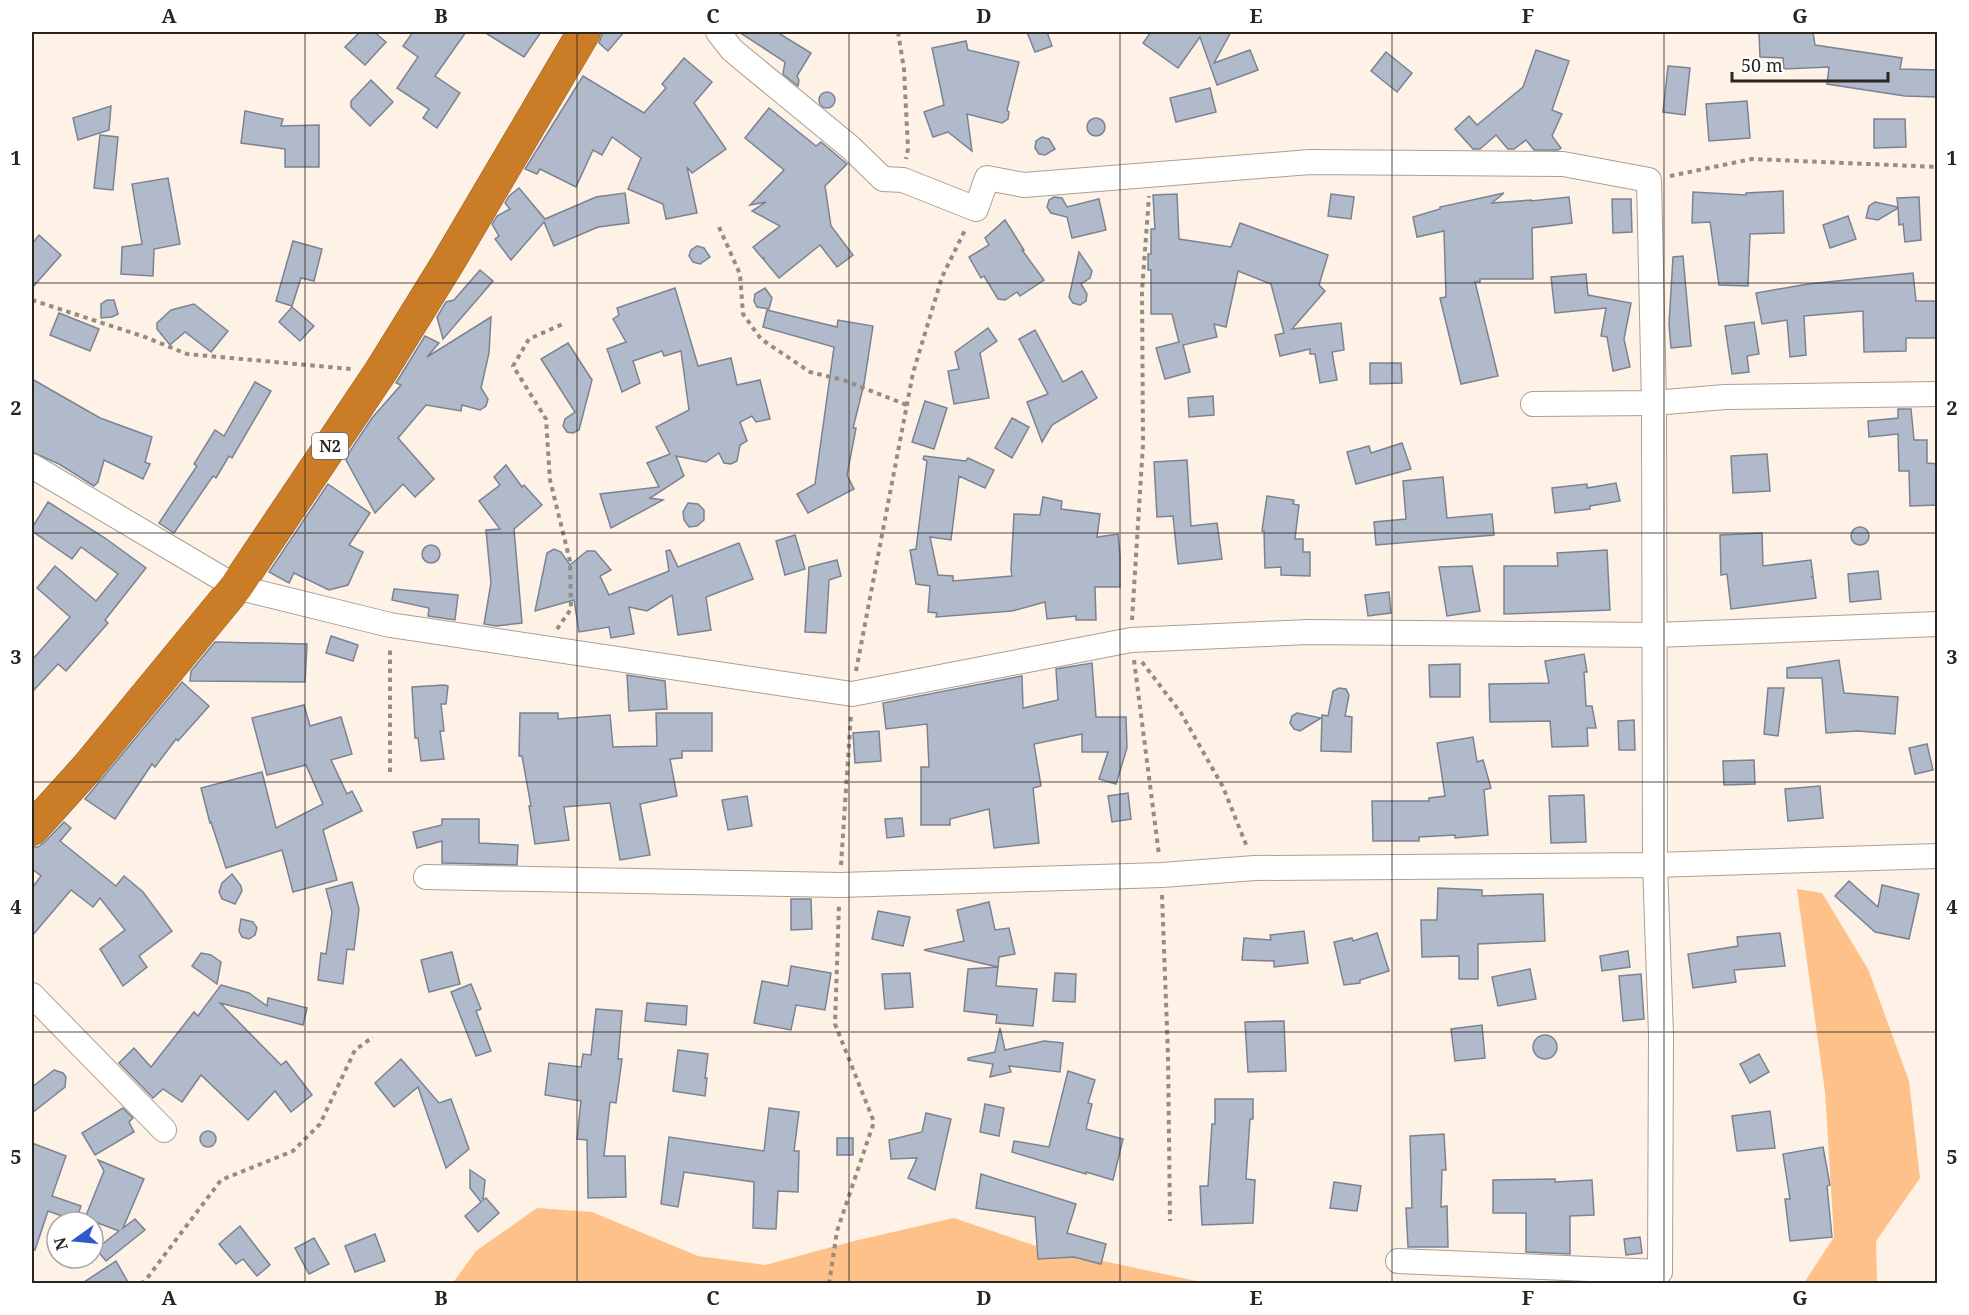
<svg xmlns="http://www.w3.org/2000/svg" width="1969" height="1315" font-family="'Noto Serif',serif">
  <rect width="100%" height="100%" fill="#fef1e6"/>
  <g fill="#fec189">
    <polygon points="1797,889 1822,893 1868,969 1909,1081 1920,1178 1876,1241 1877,1283 1804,1283 1834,1237 1825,1092"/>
    <polygon points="537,1208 592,1212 698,1256 765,1265 854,1241 954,1218 1042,1248 1206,1283 452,1284 476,1251"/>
  </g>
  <g fill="#b1baca" stroke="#7b8393" stroke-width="1.5">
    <polygon points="360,32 374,32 386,42 365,65 345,47"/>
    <polygon points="413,32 466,32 435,76 460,93 437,128 423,118 429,109 397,88 418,57 403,46"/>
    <polygon points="484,32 541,32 524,57"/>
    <polygon points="603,32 624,32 608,51 599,43"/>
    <polygon points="739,32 777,32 811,53 797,76 799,80 798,86 783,74 785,62"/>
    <polygon points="1027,32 1047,32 1052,46 1035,52"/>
    <polygon points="1151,32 1231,32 1214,63 1250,50 1258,70 1217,85 1200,37 1178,68 1143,43"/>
    <polygon points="1759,32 1813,32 1815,45 1902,58 1900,69 1938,70 1938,97 1905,96 1827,84 1829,67 1784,69 1783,58 1760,57"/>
    <polygon points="966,41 968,50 1019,62 1007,110 1009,112 1008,119 1002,123 967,114 972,151 948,132 933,137 924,112 944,105 932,48"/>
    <polygon points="1536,50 1569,61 1552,110 1562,114 1552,136 1561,148 1558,150 1534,150 1526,140 1514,149 1508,149 1496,135 1480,149 1473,149 1455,129 1469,116 1477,125 1523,87"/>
    <polygon points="1386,52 1412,73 1397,92 1371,71"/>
    <polygon points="684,58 712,82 694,103 726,149 692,173 687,167 697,213 666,219 663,204 628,189 641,158 612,137 602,155 593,150 576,187 540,169 537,174 525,169 583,76 644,113 666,88 662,84"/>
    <polygon points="1668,66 1690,68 1685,115 1663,112"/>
    <polygon points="371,80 393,102 370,126 351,107 351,101"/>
    <polygon points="1210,88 1216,112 1176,122 1170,98"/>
    <circle cx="827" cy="100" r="8"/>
    <polygon points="1747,101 1750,138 1709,141 1706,104"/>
    <polygon points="111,106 109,130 78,140 73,118"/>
    <polygon points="769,108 816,146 821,142 847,164 825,186 831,226 853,255 837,267 820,245 779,278 764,260 764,258 763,259 753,247 780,226 752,211 766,202 750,205 784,170 745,138"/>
    <polygon points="245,111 283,119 281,126 319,125 319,167 285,167 285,149 241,143"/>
    <circle cx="1096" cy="127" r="9"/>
    <polygon points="1874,119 1905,119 1906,147 1874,148"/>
    <polygon points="100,135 118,137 113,190 94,188"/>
    <polygon points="1042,137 1049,139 1055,149 1045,155 1039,154 1035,148 1036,141"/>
    <polygon points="168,178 180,244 154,249 153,276 121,274 122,247 142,244 132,184"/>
    <polygon points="519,188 545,219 596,197 625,193 629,223 598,227 554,246 544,222 511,260 495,239 499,236 492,224 497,216 510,209 505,203 509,196"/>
    <polygon points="1783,191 1784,233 1750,234 1748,286 1719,285 1710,222 1692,223 1693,192 1746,195 1746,193"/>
    <polygon points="1504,193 1492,203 1531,200 1531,201 1569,197 1572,223 1532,228 1533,279 1480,279 1480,282 1475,282 1498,376 1461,384 1440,298 1446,297 1444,231 1417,237 1413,217 1440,209 1440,207"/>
    <polygon points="1177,194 1179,239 1231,247 1240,223 1328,255 1319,285 1325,291 1292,329 1341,323 1344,350 1332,352 1337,380 1320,383 1315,354 1310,354 1310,349 1280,356 1275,335 1284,333 1271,284 1238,271 1226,327 1214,324 1217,337 1183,345 1190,372 1165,379 1156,348 1179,342 1172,314 1151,314 1151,270 1148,270 1148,254 1151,254 1151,229 1155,229 1153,195"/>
    <polygon points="1331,194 1354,197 1351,219 1328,216"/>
    <polygon points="1054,197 1062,198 1067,207 1099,199 1106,230 1072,238 1067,217 1051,213 1047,207 1049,200"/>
    <polygon points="1919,197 1921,240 1905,242 1903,224 1899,225 1898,208 1878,220 1866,218 1869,206 1875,202 1898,207 1897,198"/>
    <polygon points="1612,199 1631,199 1632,232 1613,233"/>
    <polygon points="1848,216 1856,239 1830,248 1823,225"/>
    <polygon points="1005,220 1024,250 1022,250 1044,280 1020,296 1017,292 1005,300 998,299 984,276 981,278 969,257 989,245 985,238"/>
    <polygon points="39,235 61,255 32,288 32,244"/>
    <polygon points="293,241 322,249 314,281 301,278 292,306 276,301"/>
    <polygon points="697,246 704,248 710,257 700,264 693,262 689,256 691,250"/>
    <polygon points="1079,252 1092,271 1090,278 1081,284 1087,294 1086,301 1080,305 1073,303 1069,297"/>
    <polygon points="1683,256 1691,346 1671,348 1669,324 1673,257"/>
    <polygon points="480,270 493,281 443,339 437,317 446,302 454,300"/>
    <polygon points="1913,273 1916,301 1938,301 1938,338 1906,338 1906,351 1864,352 1863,311 1804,316 1806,355 1790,357 1787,320 1762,324 1756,293 1808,284"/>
    <polygon points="1586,274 1588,295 1631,303 1624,339 1630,367 1613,371 1607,337 1601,336 1606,308 1555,313 1551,277"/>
    <polygon points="675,288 698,366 731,358 737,385 760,380 770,419 756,422 752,416 740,422 747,441 740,445 737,461 731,464 724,463 719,453 706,462 676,456 684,476 650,498 663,500 611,528 600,494 659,487 647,463 670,454 656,427 689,410 681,351 664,356 662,351 633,361 640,383 622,392 607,349 626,342 613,319 619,315 617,308"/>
    <polygon points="765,288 772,298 769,309 757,307 754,301 755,294"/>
    <polygon points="107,300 114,300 118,314 112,317 101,318 101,304"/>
    <polygon points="194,304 228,331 211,352 185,332 170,345 157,329 157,323 171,310"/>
    <polygon points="292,307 314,326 300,341 279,322"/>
    <polygon points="767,310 837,327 838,320 873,326 864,384 853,428 856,428 847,475 854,489 808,513 797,494 815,484 834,347 763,327"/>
    <polygon points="59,313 99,329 90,351 50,335"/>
    <polygon points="491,317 489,353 481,388 488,399 486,406 480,410 462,405 461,411 426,405 398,438 434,479 415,497 403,484 375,513 346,460 350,451 372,418 401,385 396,383 425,336 439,343 427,357"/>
    <polygon points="1754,322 1759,354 1747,356 1749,372 1732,374 1725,326"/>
    <polygon points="988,328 997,341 980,353 989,398 954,404 948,371 959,369 955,352"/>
    <polygon points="1035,330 1063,382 1082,371 1097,398 1052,425 1042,442 1027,402 1048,394 1019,339"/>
    <polygon points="568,343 592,380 579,430 573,433 567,432 563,426 565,419 575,412 541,359"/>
    <polygon points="1370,363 1401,363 1402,383 1370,384"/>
    <polygon points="32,379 100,418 152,437 145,462 150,464 143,479 104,460 98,482 94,486 59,464 32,452"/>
    <polygon points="255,382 271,391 232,458 229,456 216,478 213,476 174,533 159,523 197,466 194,464 215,430 224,436"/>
    <polygon points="1213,396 1214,415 1189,417 1188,398"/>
    <polygon points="925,401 947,408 934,449 912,442"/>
    <polygon points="1898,409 1911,409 1914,440 1927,440 1927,463 1938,464 1938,505 1910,506 1909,471 1899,471 1898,434 1869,437 1868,421 1898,418"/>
    <polygon points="1012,418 1029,427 1012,458 995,448"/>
    <polygon points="1402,443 1411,469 1356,484 1347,452 1369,446 1371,453"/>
    <polygon points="1767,454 1770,491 1733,493 1731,456"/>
    <polygon points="924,456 966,461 968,458 994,470 985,488 959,476 951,540 930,537 938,575 953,576 953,581 1012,576 1011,570 1014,514 1040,515 1043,497 1062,501 1061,509 1100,514 1097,537 1118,534 1120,556 1120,587 1095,587 1096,620 1076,620 1076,616 1047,619 1045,602 1012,611 936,617 937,613 928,612 930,586 916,584 910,550 916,549 927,461 923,459"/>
    <polygon points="1187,460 1191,526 1217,523 1222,559 1178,564 1173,516 1157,517 1154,462"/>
    <polygon points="506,465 522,487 524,485 542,505 514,529 522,623 496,626 484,624 491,583 486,530 500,529 479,501 500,485 494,477"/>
    <polygon points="1443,477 1447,518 1492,514 1494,535 1376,545 1374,522 1406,519 1403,481"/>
    <polygon points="1616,483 1620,501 1590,506 1590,509 1555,513 1552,488 1587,484 1587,488"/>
    <polygon points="328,484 370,513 349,545 363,552 348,585 329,590 294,573 289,583 269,572"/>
    <polygon points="1267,496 1294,500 1293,504 1299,505 1295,539 1303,539 1303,552 1310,552 1310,576 1281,575 1281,567 1265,568 1264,531 1262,531"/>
    <polygon points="48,502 105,538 146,568 105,620 108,623 66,671 58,664 32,692 32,660 70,617 37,588 55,566 96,601 118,574 81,547 72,559 32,531 32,528"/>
    <polygon points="688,503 698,504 704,510 704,520 697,526 689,527 684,520 683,512"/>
    <circle cx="1860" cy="536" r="9"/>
    <polygon points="1762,533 1763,566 1811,560 1813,576 1811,577 1813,577 1816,598 1731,609 1727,574 1721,575 1720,535"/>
    <polygon points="795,535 805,569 785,575 776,541"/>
    <polygon points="739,543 753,579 706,597 711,630 678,635 672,595 647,611 629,607 634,634 611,638 609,627 579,632 574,600 535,611 547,553 554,549 561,552 570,565 587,551 595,551 611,570 600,576 609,595 669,571 666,551 670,550 678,567"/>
    <circle cx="431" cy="554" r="9"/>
    <polygon points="1607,550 1610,610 1504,614 1504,566 1558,566 1557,553"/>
    <polygon points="837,560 841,576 829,580 826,633 805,632 809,567"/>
    <polygon points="1472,566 1480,611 1447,616 1439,567"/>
    <polygon points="1878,571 1881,599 1850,602 1848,574"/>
    <polygon points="394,589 458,595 455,620 428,616 429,608 392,600"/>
    <polygon points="1389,592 1391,613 1368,616 1365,595"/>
    <polygon points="331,636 358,645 353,661 326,653"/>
    <polygon points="215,642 307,644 305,682 190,681 191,671"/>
    <polygon points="1584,654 1587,672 1584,672 1586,706 1592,706 1596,728 1587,728 1588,746 1552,747 1550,721 1490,722 1489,684 1549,683 1545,661"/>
    <polygon points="1839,660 1844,693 1898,697 1895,734 1858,731 1826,733 1822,678 1787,678 1787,668"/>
    <polygon points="1092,663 1096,717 1126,717 1127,748 1116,784 1099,779 1108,752 1082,752 1082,734 1034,744 1041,786 1033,788 1039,843 994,848 989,809 950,819 950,825 921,825 921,767 929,767 927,724 886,729 883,703 1022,676 1023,708 1058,700 1056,669"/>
    <polygon points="1460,664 1460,697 1430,697 1429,665"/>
    <polygon points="627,675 665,681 667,709 629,711"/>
    <polygon points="182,682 209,706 178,741 176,739 155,767 152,764 115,819 85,799"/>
    <polygon points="444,685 448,686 446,704 441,704 444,731 440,731 444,759 421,761 418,738 415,738 412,687"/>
    <polygon points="1339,688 1346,689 1349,695 1345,716 1352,717 1351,752 1321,751 1322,715 1328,716 1333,691"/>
    <polygon points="1768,688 1784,688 1778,736 1764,734"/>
    <polygon points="304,705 310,726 341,717 352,754 331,760 347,794 352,791 362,811 323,830 337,880 293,892 282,850 226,868 211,822 210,823 201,788 262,772 276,828 323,804 306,765 267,775 252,718"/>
    <polygon points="520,713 558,713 558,719 610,715 613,747 657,746 656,713 712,713 712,751 682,751 682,758 670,759 677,796 640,804 650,855 620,860 610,803 564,807 569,840 535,844 529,806 531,806 522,756 519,756"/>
    <polygon points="1297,713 1321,718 1300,731 1294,729 1290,723 1292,716"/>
    <polygon points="1634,720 1635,750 1619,750 1618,721"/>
    <polygon points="879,731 881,761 855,763 853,733"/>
    <polygon points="1473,737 1477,762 1483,760 1491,788 1484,790 1488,835 1455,838 1455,835 1419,837 1419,841 1373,841 1372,801 1429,801 1429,798 1445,796 1437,743"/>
    <polygon points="1927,744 1933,770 1915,774 1909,748"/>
    <polygon points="1754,760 1755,784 1724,785 1723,761"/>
    <polygon points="1820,786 1823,818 1788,821 1785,789"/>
    <polygon points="1128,793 1131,819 1112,822 1108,796"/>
    <polygon points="1584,795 1586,842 1551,843 1549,796"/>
    <polygon points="747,796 752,826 728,830 722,800"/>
    <polygon points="902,818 904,836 887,838 885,819"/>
    <polygon points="442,819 479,819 479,843 518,845 517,865 442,863 442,841 417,848 413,832 442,825"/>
    <polygon points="64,822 71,828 60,841 116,886 124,876 143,892 172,931 139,956 147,967 123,986 100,949 125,930 100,898 93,907 71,890 32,936 32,888 41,876 32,869 32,847 38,847 45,842"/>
    <polygon points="232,874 241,886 242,891 235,904 222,899 219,892 222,883"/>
    <polygon points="1849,881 1878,907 1882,885 1919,894 1909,939 1875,932 1835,896"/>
    <polygon points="352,882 359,909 354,950 347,949 343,984 318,980 321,953 326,954 332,912 326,889"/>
    <polygon points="1438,888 1482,890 1482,896 1543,894 1545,941 1478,944 1478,979 1459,979 1459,956 1422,957 1421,920 1437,920"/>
    <polygon points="791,899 811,899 812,929 791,930"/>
    <polygon points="989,902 995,930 1009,928 1015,954 999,957 998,967 924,950 964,941 957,910"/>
    <polygon points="878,911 910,917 903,946 872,939"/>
    <polygon points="241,919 253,922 257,928 255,935 249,939 242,937 239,931"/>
    <polygon points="1304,931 1308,963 1274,967 1274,961 1242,960 1244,938 1271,940 1270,935"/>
    <polygon points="1377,933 1389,971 1360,980 1360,983 1344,985 1334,942 1352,938 1353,941"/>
    <polygon points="1780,933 1785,966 1734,970 1736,982 1693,988 1688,954 1738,946 1737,937"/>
    <polygon points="1628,951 1630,967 1602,971 1600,956"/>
    <polygon points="452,952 460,984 429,992 421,960"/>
    <polygon points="201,953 211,955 221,962 217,984 192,966"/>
    <polygon points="791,966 831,973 825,1010 796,1005 791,1030 754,1023 762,981 788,986"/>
    <polygon points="998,967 996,986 1037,989 1033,1026 996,1023 997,1015 964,1011 968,969"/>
    <polygon points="1530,969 1536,999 1498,1006 1492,977"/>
    <polygon points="910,973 913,1007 885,1009 882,974"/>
    <polygon points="1055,973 1076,974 1075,1002 1053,1001"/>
    <polygon points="1641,974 1644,1019 1623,1021 1619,976"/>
    <polygon points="471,984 481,1009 476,1011 491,1051 476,1056 451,992"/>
    <polygon points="221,985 249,993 267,1006 268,998 307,1008 303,1025 220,1003 281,1065 286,1061 312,1095 291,1112 275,1091 248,1120 201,1075 182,1102 163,1089 153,1098 119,1063 134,1048 151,1067 194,1012 198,1016"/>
    <polygon points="647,1003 687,1006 686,1025 645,1021"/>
    <polygon points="596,1009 622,1011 618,1059 622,1059 616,1103 610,1102 604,1156 625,1156 626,1197 588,1198 587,1140 577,1139 581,1101 545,1095 549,1063 581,1067 583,1054 591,1055"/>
    <polygon points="1284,1021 1286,1071 1248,1072 1245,1022"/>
    <polygon points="1482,1025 1485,1058 1455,1061 1451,1029"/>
    <polygon points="1000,1028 1005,1050 1044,1041 1063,1043 1060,1072 1009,1066 1011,1072 990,1077 993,1064 968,1060 968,1058 995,1052"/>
    <circle cx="1545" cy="1047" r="12"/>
    <polygon points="678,1050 708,1054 705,1078 707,1078 705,1096 673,1091"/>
    <polygon points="1759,1054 1769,1072 1750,1083 1740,1064"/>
    <polygon points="401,1059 439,1103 451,1099 469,1149 446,1168 418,1087 394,1107 375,1083"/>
    <polygon points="54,1070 63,1073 66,1077 65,1087 32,1113 32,1087"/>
    <polygon points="1068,1071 1095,1080 1088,1103 1092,1104 1086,1129 1123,1139 1113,1180 1086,1172 1086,1174 1012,1152 1014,1141 1049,1147"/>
    <polygon points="1215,1099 1253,1099 1253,1119 1250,1119 1246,1179 1255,1180 1253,1223 1202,1225 1200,1186 1208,1186 1212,1124 1215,1124"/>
    <polygon points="985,1104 1004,1108 999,1136 980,1132"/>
    <polygon points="123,1108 133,1118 129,1122 134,1132 95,1155 82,1133"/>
    <polygon points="769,1108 799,1112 794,1151 799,1151 798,1192 778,1191 776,1229 753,1228 754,1182 684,1172 678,1207 661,1204 669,1137 764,1151"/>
    <polygon points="1770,1111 1775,1148 1737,1151 1732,1116"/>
    <polygon points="926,1113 951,1119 935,1190 908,1178 917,1158 891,1159 889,1140 922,1132"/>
    <circle cx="208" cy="1139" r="8"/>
    <polygon points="1444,1134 1446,1170 1442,1170 1441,1207 1447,1206 1448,1247 1408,1247 1406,1208 1412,1208 1410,1136"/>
    <rect x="837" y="1138" width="16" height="17"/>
    <polygon points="32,1143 66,1156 52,1196 81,1206 76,1221 48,1211 35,1250 32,1249"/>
    <polygon points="1823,1147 1830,1185 1827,1186 1832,1237 1790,1241 1785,1199 1790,1199 1783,1154"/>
    <polygon points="98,1160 144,1179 123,1228 135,1219 145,1230 106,1261 96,1249 119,1231 85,1218 104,1171"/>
    <polygon points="470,1170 485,1180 483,1200 486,1198 499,1213 478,1232 465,1216 481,1202 470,1188"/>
    <polygon points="981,1174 1076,1204 1067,1233 1106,1244 1101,1264 1074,1257 1038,1259 1035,1217 976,1208"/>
    <polygon points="1555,1179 1555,1182 1592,1180 1594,1215 1570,1216 1570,1254 1526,1252 1526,1213 1493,1213 1493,1180"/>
    <polygon points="1334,1182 1361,1186 1357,1211 1330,1208"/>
    <polygon points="240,1226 270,1265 257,1276 243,1259 236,1264 219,1244"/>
    <polygon points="375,1234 385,1261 355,1272 345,1246"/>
    <polygon points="1640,1237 1642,1253 1626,1255 1624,1239"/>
    <polygon points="314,1238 329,1264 309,1274 295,1248"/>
    <polygon points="116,1261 129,1284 81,1284"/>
  </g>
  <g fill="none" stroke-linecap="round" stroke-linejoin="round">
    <g stroke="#ad9e91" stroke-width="26">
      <g id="street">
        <polyline points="718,32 732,50 850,147 883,179 903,180 976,209 987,178 1024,185 1310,162 1563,164 1649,180 1654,403 1655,865 1661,1034 1660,1272 1398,1261"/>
        <polyline points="1533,404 1654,403 1725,397 1938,394"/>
        <polyline points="32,466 236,587 390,625 852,694 1131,640 1308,632 1655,635 1938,624"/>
        <polyline points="426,877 840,885 1162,875 1255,868 1655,865 1938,856"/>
        <polyline points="32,995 164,1130"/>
      </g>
    </g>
    <g stroke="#925e24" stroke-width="34">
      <polyline id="highway" points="32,829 87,768 236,587 381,371 449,261 584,32"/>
    </g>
    <g stroke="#968c84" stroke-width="4" stroke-dasharray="4.5 4.5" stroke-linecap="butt">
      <polyline points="898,32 904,69 908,149 906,159"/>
      <polyline points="1670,176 1752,159 1938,167"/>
      <polyline points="719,227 740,274 743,314 761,339 810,372 843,380 907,405"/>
      <polyline points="32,300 145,337 187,354 351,369"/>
      <polyline points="1132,620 1143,444 1142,291 1149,196"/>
      <polyline points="557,629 571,609 570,561 550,480 546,419 513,366 529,339 565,323"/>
      <polyline points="1134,660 1159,855"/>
      <polyline points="1142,662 1181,713 1223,787 1247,847"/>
      <polyline points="856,671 913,373 942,277 966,228"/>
      <polyline points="390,772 390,647"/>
      <polyline points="841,865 851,714"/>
      <polyline points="1162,895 1168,1055 1170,1221"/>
      <polyline points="141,1284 148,1277 221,1180 293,1151 320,1124 355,1050 373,1037"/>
      <polyline points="829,1284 837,1231 874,1122 835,1024 839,905"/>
    </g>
    <use href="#street" stroke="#fff" stroke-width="24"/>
    <use href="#highway" stroke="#ca7d26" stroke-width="33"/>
  </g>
  <path fill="none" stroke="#2b2520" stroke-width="1.5" stroke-opacity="0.55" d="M305 32V1284M577 32V1284M849 32V1284M1120 32V1284M1392 32V1284M1664 32V1284M32 283H1938M32 533H1938M32 782H1938M32 1032H1938"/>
  <g text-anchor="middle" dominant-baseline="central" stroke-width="6" stroke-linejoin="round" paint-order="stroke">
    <rect fill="#fff" stroke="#6b6663" stroke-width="1.5" x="312" y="433" width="36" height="26" rx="4.5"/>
    <g font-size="16" font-weight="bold" fill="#2b2520">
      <text x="330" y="446">N2</text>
    </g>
  </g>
  <rect width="1969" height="1315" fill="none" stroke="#ffffff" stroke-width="66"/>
  <g transform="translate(75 1240) rotate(255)"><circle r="28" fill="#ffffff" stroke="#aaa8a6" stroke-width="1.5"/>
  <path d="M0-4.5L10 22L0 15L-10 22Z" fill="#2f5aca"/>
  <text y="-9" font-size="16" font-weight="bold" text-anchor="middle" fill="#2b2520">N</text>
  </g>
  <path d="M1732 72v9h156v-9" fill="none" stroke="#2b2520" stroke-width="3"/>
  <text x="1741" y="72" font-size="18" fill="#2b2520" stroke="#ffffff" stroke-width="4.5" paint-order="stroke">50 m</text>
  <rect x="33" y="33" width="1903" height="1249" fill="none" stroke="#2b2520" stroke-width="2"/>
  <g font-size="20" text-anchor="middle" font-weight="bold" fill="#2b2520">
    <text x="169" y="23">A</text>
    <text x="441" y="23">B</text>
    <text x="713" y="23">C</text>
    <text x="984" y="23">D</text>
    <text x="1256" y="23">E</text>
    <text x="1528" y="23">F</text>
    <text x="1800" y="23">G</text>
    <text x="16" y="165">1</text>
    <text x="1952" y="165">1</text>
    <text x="16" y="415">2</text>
    <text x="1952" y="415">2</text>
    <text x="16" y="664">3</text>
    <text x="1952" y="664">3</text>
    <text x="16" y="914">4</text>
    <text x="1952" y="914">4</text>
    <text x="16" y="1164">5</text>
    <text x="1952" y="1164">5</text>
    <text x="169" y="1305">A</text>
    <text x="441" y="1305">B</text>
    <text x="713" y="1305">C</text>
    <text x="984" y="1305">D</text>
    <text x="1256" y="1305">E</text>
    <text x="1528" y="1305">F</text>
    <text x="1800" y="1305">G</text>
  </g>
</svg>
